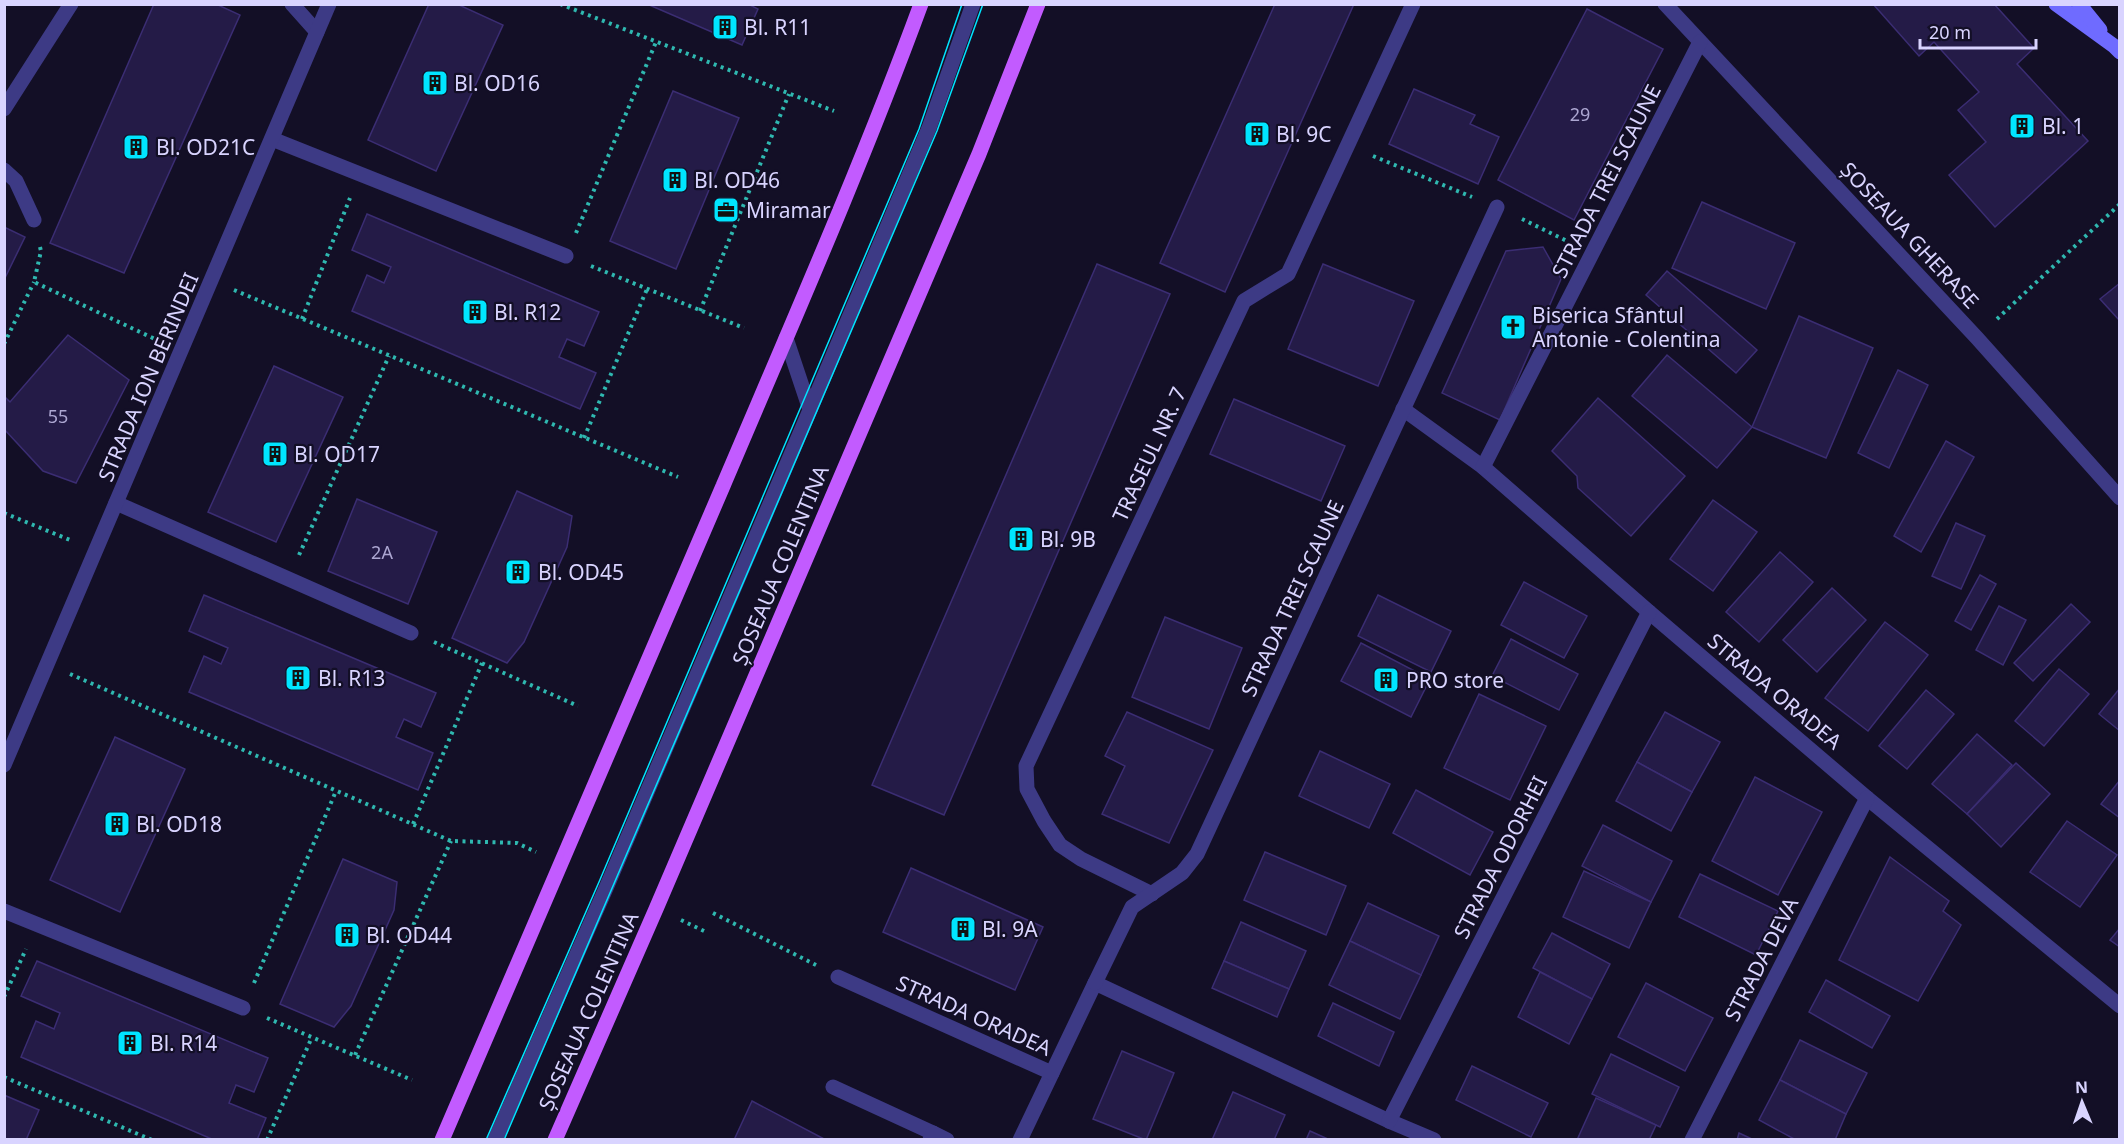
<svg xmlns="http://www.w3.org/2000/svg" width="2124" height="1144" font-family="'Noto Sans',sans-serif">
  <rect width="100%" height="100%" fill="#130f26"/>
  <g fill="#241b47" stroke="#3b2d73" stroke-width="1.5">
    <polygon points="154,4 216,4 240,15 124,273 50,243"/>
    <polygon points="429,4 457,4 503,25 436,171 368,140"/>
    <polygon points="647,4 748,4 758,9 742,45"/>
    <polygon points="1275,4 1354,4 1225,292 1160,263"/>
    <polygon points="1873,4 1994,4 2034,48 2017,64 2088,141 1995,227 1949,175 1986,142 1958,110 1979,92 1934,42 1919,56"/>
    <polygon points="1587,9 1663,49 1574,220 1498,180"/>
    <polygon points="1414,89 1475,115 1470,124 1499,137 1478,184 1389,144"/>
    <polygon points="673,91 739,118 676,269 610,241"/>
    <polygon points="1702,202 1795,243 1766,309 1672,268"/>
    <polygon points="367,214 599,312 584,346 567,339 559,357 596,373 580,409 352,311 367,275 384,283 391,267 352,250"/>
    <polygon points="4,227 25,237 4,280"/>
    <polygon points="1543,247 1561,279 1500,420 1442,393 1506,251"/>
    <polygon points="1097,264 1170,294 944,815 872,785"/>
    <polygon points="1323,264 1414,301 1378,386 1288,349"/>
    <polygon points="1667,271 1757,350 1736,373 1646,295"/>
    <polygon points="2120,283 2120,321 2100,299"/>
    <polygon points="1799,316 1873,348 1826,458 1752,427"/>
    <polygon points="68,335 129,380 76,483 43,471 4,429 4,396 10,402"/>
    <polygon points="1667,355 1752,427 1717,468 1632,396"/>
    <polygon points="274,366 343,397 276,542 208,512"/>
    <polygon points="1898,370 1928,385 1889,468 1858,453"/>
    <polygon points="1598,398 1685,476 1631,536 1578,488 1577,476 1552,451"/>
    <polygon points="1234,399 1345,446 1321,501 1210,454"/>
    <polygon points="1946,441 1974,457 1921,552 1894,536"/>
    <polygon points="517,491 572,516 567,547 524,642 507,663 452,638"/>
    <polygon points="357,499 437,532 408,604 328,571"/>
    <polygon points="1713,500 1757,532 1713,591 1670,559"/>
    <polygon points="1956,523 1985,536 1961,589 1932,576"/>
    <polygon points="1780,552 1813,582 1759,642 1726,612"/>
    <polygon points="1980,575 1996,584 1971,630 1955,621"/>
    <polygon points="1524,582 1587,616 1564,658 1501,625"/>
    <polygon points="1832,588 1866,620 1817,672 1783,640"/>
    <polygon points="204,595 436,693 421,727 404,719 396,737 433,753 418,790 189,692 204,656 221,664 228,648 189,631"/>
    <polygon points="1378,595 1451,631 1431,672 1358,636"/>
    <polygon points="2071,604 2090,622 2033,681 2014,663"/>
    <polygon points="1999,606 2026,620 2003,665 1976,650"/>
    <polygon points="1165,617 1242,648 1209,729 1132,697"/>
    <polygon points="1885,622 1928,655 1868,731 1825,698"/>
    <polygon points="1511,639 1578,674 1559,710 1492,676"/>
    <polygon points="1361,643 1430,679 1411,717 1341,681"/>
    <polygon points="2059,669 2089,694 2044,746 2015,721"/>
    <polygon points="2120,688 2120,731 2099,714"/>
    <polygon points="1926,690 1954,714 1907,769 1879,746"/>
    <polygon points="1479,694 1546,726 1510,800 1444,768"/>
    <polygon points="1127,712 1213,750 1169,843 1102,814 1125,766 1105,756"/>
    <polygon points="1665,712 1720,742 1692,792 1637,762"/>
    <polygon points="1977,734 2012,765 1967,814 1932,784"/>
    <polygon points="115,737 185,769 120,912 50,880"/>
    <polygon points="1320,751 1390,784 1369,828 1299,796"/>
    <polygon points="1637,762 1692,792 1671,831 1616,801"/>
    <polygon points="2016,763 2050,794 2001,847 1967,814"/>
    <polygon points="1755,777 1822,812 1778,895 1712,861"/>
    <polygon points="2120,780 2120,818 2101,804"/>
    <polygon points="1416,790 1493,832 1470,875 1393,833"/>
    <polygon points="2067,821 2117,855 2080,907 2030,872"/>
    <polygon points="1603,825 1672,861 1651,902 1582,866"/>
    <polygon points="1265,852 1346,886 1326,935 1244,900"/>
    <polygon points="1890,857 1949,901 1943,911 1961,925 1918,1001 1839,960"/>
    <polygon points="343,859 397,882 394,910 351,1006 334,1027 280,1004"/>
    <polygon points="911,868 1043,927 1015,990 883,932"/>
    <polygon points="1584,871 1651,902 1629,948 1563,917"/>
    <polygon points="1700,874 1778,911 1756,955 1679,917"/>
    <polygon points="1368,903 1439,936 1421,975 1350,941"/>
    <polygon points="1241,922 1306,951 1289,989 1224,961"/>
    <polygon points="2120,928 2120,947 2110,940"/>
    <polygon points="1552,933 1610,964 1592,999 1533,968"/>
    <polygon points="1350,941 1421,975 1400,1019 1329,985"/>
    <polygon points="37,961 268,1058 254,1092 236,1085 229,1103 266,1118 257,1140 214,1140 21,1057 36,1021 54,1029 60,1013 21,996"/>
    <polygon points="1224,961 1289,989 1277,1017 1212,988"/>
    <polygon points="1540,972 1592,999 1569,1044 1518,1017"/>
    <polygon points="1826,980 1890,1016 1872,1048 1809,1012"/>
    <polygon points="1646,983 1713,1018 1685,1071 1618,1037"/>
    <polygon points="1333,1003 1394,1032 1379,1066 1318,1036"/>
    <polygon points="1800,1040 1867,1073 1846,1114 1780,1080"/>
    <polygon points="1122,1051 1174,1073 1146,1140 1093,1119"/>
    <polygon points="1611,1054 1679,1087 1660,1127 1592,1094"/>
    <polygon points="1472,1066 1548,1103 1531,1137 1456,1100"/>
    <polygon points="1780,1080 1846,1114 1835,1140 1796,1140 1759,1120"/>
    <polygon points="1233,1092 1285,1115 1274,1140 1212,1140"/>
    <polygon points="4,1095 39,1110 26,1140 4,1140"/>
    <polygon points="1596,1098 1656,1125 1649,1140 1577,1140"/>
    <polygon points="752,1101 826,1140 734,1140"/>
    <polygon points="1310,1131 1330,1140 1306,1140"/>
    <polygon points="1739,1133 1754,1140 1737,1140"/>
  </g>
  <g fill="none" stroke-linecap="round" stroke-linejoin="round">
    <g stroke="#2fb8b0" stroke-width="4" stroke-dasharray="3 4.5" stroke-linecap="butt">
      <polyline points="560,4 834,111"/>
      <polyline points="1373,156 1472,197"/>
      <polyline points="1522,219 1567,241"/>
      <polyline points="576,233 656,42"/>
      <polyline points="40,247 41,251 34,282 157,340"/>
      <polyline points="591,266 744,328"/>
      <polyline points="234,290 678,477"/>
      <polyline points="700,311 789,94"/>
      <polyline points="302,319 350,198"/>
      <polyline points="1997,319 2120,204"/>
      <polyline points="4,344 34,282"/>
      <polyline points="584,438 647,289"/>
      <polyline points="4,513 70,540"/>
      <polyline points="299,555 389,356"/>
      <polyline points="434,642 578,706"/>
      <polyline points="70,674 451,841 517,843 536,852"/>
      <polyline points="413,824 482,663"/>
      <polyline points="713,913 816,965"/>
      <polyline points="681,920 704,931"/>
      <polyline points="254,983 336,791"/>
      <polyline points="4,997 26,949"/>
      <polyline points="267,1018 412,1080"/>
      <polyline points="355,1055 451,841"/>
      <polyline points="4,1077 152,1140"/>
      <polyline points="267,1140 312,1037"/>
    </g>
    <g stroke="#3d3a85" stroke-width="15">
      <polyline points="272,139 566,256"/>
      <polyline points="4,170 16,181 34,220"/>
      <polyline points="786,338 810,410"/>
      <polyline points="116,503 411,633"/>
      <polyline points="1152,894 1081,859 1060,845 1044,821 1027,789 1026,766 1244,301 1288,274 1413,4"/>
      <polyline points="4,911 243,1008"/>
      <polyline points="833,1087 933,1133"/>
      <polyline points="495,1140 607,886 810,410 929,128 973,4"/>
      <polyline points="930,1140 933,1133 947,1140"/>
      <polyline points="1020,1140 1052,1073"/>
    </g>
    <g stroke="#3d3a85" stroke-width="15">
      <polyline points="292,4 317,32"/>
      <polyline points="1665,4 1977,338 2120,498"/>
      <polyline points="4,109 71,4"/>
      <polyline points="1403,409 1483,467 1649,612 1867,798 2120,1006"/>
      <polyline points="1483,467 1700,42"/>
      <polyline points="4,765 329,4"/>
      <polyline points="838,977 1052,1073 1095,983 1389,1121 1434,1140"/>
      <polyline points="1095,983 1132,907 1182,873 1197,854 1497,207"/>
      <polyline points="1389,1121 1649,612"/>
      <polyline points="1692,1140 1867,798"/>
    </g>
    <g stroke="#6f6bff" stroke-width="15">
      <polyline points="2056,4 2114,46 2120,52"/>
      <polyline points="2079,4 2100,30"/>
    </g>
    <g stroke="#c25bff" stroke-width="15">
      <path d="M442 1140C537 922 630 704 723 486 791 326 861 167 921 4"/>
      <polyline points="555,1140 656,909 979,154 1038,4"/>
    </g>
    <g stroke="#00e5ff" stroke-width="1.5">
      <polyline points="486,1140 599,882 919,129 962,4"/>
      <polyline points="504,1140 937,131 983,4"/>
    </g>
  </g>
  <defs>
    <g id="building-square" transform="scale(1.35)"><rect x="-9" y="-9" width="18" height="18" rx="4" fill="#00e5ff" stroke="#130f26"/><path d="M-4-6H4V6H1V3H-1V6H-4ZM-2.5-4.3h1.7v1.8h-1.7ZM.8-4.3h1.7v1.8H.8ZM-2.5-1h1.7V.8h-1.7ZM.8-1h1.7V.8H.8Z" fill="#111"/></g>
    <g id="office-square" transform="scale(1.35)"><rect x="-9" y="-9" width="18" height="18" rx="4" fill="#00e5ff" stroke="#130f26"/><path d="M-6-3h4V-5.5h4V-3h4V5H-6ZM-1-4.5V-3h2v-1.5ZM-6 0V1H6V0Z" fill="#111"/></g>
    <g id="church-square" transform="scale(1.35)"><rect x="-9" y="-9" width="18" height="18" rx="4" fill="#00e5ff" stroke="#130f26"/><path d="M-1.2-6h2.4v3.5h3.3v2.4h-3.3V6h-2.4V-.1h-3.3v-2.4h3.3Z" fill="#111"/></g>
  </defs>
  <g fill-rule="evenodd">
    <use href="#building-square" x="725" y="27"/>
    <use href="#building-square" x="435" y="83"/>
    <use href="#building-square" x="2022" y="126"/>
    <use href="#building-square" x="1257" y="134"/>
    <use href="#building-square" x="136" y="147"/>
    <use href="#building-square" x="675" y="180"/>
    <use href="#office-square" x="726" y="210"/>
    <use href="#building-square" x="475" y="312"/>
    <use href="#church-square" x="1513" y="327"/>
    <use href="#building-square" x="275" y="454"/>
    <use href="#building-square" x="1021" y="539"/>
    <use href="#building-square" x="518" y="572"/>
    <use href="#building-square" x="298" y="678"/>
    <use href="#building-square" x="1386" y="680"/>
    <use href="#building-square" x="117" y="824"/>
    <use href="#building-square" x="963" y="929"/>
    <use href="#building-square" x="347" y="935"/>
    <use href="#building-square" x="130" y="1043"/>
  </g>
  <g text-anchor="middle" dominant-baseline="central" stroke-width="4.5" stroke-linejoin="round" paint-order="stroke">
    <g font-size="18" fill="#aca6d1">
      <text x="1580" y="114">29</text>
      <text x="58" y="416">55</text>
      <text x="382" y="552">2A</text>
    </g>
    <g font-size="21" fill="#d9d4ff" stroke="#130f26" text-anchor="start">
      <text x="744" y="27">Bl. R11</text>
      <text x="454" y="83">Bl. OD16</text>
      <text x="2042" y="126">Bl. 1</text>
      <text x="1276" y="134">Bl. 9C</text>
      <text x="156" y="147">Bl. OD21C</text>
      <text x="694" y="180">Bl. OD46</text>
      <text x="746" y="210">Miramar</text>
      <text x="494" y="312">Bl. R12</text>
      <text x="1532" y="315">Biserica Sfântul<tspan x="1532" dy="24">Antonie - Colentina</tspan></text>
      <text x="294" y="454">Bl. OD17</text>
      <text x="1040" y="539">Bl. 9B</text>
      <text x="538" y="572">Bl. OD45</text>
      <text x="318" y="678">Bl. R13</text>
      <text x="1406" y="680">PRO store</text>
      <text x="136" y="824">Bl. OD18</text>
      <text x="982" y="929">Bl. 9A</text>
      <text x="366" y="935">Bl. OD44</text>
      <text x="150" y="1043">Bl. R14</text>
    </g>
    <g font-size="21" fill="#d9d4ff" stroke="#130f26">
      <text transform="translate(1606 181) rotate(-63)">STRADA TREI SCAUNE</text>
      <text transform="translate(1910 235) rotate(47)">ȘOSEAUA GHERASE</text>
      <text transform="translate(148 377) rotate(-67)">STRADA ION BERINDEI</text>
      <text transform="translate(1149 454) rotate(-65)">TRASEUL NR. 7</text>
      <text transform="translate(780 565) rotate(-67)">ȘOSEAUA COLENTINA</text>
      <text transform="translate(1292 598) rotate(-65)">STRADA TREI SCAUNE</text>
      <text transform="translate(1775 691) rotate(40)">STRADA ORADEA</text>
      <text transform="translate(1500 857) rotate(-63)">STRADA ODORHEI</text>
      <text transform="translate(1761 959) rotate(-63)">STRADA DEVA</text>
      <text transform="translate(588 1011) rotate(-66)">ȘOSEAUA COLENTINA</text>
      <text transform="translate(974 1015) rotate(24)">STRADA ORADEA</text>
    </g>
  </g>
  <rect width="2124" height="1144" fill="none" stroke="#d9d4ff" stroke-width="12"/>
  <g transform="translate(2082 1102) rotate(358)" stroke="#130f26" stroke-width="4.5" paint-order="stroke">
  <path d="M0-4.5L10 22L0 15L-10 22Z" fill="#d9d4ff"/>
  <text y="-9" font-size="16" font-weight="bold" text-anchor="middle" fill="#d9d4ff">N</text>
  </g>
  <path d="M1920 39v9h116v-9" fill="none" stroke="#d9d4ff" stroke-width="3"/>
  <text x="1929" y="39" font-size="18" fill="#d9d4ff" stroke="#130f26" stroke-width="4.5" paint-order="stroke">20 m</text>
</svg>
